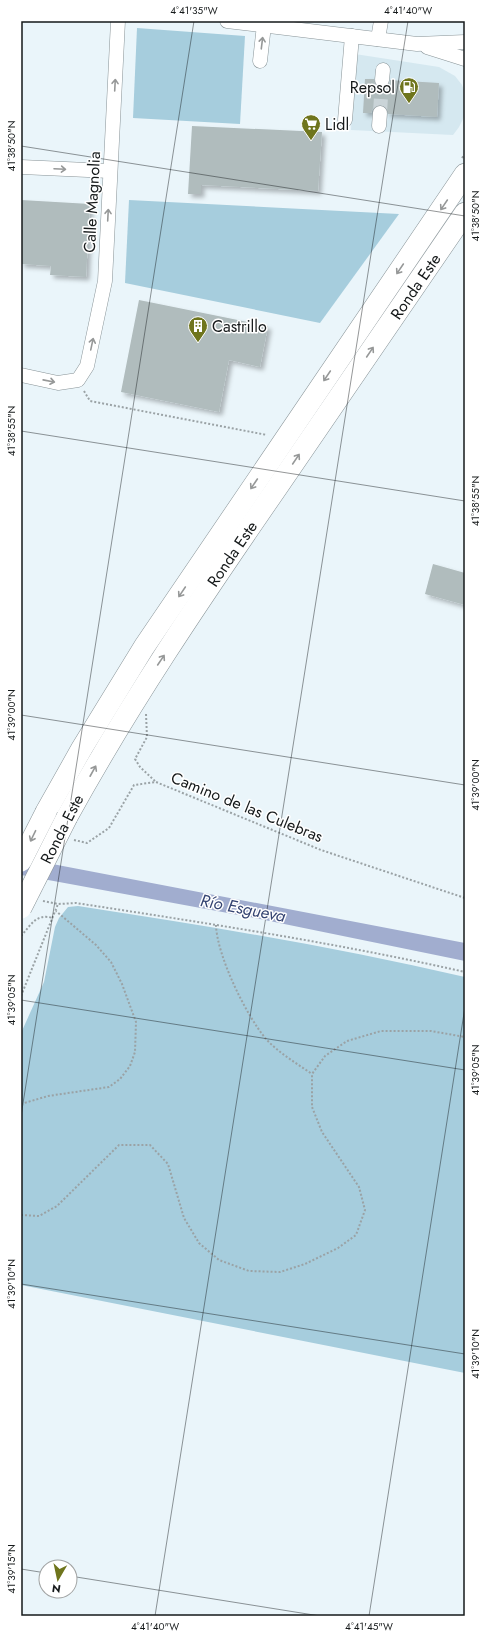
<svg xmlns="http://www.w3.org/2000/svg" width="486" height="1637" font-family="Jost,sans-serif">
  <defs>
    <filter id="shadow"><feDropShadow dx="3.5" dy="3.5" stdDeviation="2" flood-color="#0004"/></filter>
  </defs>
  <rect width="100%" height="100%" fill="#eaf5fa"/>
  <polygon fill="#d5e8f0" points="355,54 439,67 455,76 462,85 465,93 465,115 459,127 453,135 351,130"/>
  <g fill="#a6cddd">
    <polygon points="137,28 245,36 240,124 133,118"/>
    <polygon points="129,200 399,214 320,323 125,283"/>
    <path d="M78 906C208 926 337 947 465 977V1373L21 1285V1033L44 982 55 927 59 918 68 907Z"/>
  </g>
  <polygon fill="#a1adcf" points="21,858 465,943 465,961 255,918 21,875"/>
  <g fill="#b0bcbd" filter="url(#shadow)">
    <polygon points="365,79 374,79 377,87 382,88 389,85 390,80 439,83 437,117 388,114 385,106 380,105 373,108 371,113 363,113"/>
    <polygon points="192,126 322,132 318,191 201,185 201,194 188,194"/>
    <polygon points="21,200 90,204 86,277 50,275 51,266 21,264"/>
    <polygon points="139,300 268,326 260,367 229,360 219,412 121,392"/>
    <polygon points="433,564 465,573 465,605 425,594"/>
  </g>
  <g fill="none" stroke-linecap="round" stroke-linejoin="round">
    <polyline stroke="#cad4d8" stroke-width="14" stroke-dasharray="14 7" stroke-linecap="butt" points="380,113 382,80"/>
    <g stroke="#889397" stroke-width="15">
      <g id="minor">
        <polyline points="227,21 417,44 465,42"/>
        <polyline points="378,39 381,21"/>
        <polyline points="427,47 465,59"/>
        <polyline points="260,61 264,25"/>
        <polyline points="382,80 383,70"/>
        <polyline points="345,120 352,36"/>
        <polyline points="379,126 380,113"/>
        <polyline points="21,167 110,171"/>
        <polyline points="21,375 58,383 78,380 87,366 105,281 118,21"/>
      </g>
    </g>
    <g stroke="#889397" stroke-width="22">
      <g id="highway">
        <polyline points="46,812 82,748 144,647 465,174"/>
        <path id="s1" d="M67 817C129 704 201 598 274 492 338 399 402 306 465 213"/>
      </g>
    </g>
    <g stroke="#9aa2a5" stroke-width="2" stroke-dasharray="2 2" stroke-linecap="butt">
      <polyline points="462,158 465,154"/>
      <polyline points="84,391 90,401 267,435"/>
      <polyline points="146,714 147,737 135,759 140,767 156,782"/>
      <polyline points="74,840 87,843 109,828 134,785 156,782 321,850 465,898"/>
      <path d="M43 901 58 904 76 903C206 923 337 943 465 972"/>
      <path d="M216 925C217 956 246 1015 266 1039 279 1053 296 1063 312 1074"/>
      <path d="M21 936C31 925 36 913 53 918"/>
      <polyline points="21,996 58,904"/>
      <polyline points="21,1104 48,1096 109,1087 120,1079 130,1066 135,1052 136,1022 122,984 111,962 96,945 56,911"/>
      <polyline points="21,1215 39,1216 57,1206 119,1145 150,1145 168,1164 184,1218 199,1243 219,1260 249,1271 280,1272 305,1264 338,1248 356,1235 365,1210 359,1187 322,1132 312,1107 312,1074 325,1056 347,1041 381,1031 431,1031 465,1037"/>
    </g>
    <use href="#minor" stroke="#fff" stroke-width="14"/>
    <use href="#highway" stroke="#fff" stroke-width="21"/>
    <g stroke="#889397" stroke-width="22" stroke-linecap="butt">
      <g id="highway-bridge">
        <polyline points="21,861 46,812"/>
        <polyline points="21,908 67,817"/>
      </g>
    </g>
    <use href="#highway-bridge" stroke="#fff" stroke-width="21"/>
  </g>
  <defs><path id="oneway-shaft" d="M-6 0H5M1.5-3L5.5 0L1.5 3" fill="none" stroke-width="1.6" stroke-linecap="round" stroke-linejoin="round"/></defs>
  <g stroke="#969898">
    <use href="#oneway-shaft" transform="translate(262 43) rotate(-83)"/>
    <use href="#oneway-shaft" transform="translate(115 85) rotate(-87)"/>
    <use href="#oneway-shaft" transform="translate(60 169) rotate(3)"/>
    <use href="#oneway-shaft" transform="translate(444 205) rotate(124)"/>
    <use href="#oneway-shaft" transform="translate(108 215) rotate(-87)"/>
    <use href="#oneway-shaft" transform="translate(400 269) rotate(124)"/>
    <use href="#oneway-shaft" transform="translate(92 344) rotate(-78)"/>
    <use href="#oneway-shaft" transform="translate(370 352) rotate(-56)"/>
    <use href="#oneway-shaft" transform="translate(327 376) rotate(124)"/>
    <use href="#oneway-shaft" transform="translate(49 381) rotate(11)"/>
    <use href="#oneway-shaft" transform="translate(296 459) rotate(-56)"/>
    <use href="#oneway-shaft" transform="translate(254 484) rotate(124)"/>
    <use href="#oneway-shaft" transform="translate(182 592) rotate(124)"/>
    <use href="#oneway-shaft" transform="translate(161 660) rotate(-56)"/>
    <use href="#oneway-shaft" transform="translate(93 771) rotate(-61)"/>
    <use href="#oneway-shaft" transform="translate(33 836) rotate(116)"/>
  </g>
  <path fill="none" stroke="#15191a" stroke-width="1" stroke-opacity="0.45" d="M21 146 465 216M21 431 465 501M21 715 465 785M21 1000 465 1070M21 1116 194 21M21 1284 465 1354M21 1569 46 1573M70 1576 320 1616M155 1616 408 21M369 1616 465 1007"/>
  <defs>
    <g id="fuel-pin" transform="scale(1)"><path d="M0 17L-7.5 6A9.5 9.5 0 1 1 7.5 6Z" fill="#6f751d" stroke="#fff"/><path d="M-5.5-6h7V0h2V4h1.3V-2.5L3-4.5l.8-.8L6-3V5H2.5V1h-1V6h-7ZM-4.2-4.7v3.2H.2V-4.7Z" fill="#fff"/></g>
    <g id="supermarket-pin" transform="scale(1)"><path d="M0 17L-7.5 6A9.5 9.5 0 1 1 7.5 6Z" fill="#6f751d" stroke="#fff"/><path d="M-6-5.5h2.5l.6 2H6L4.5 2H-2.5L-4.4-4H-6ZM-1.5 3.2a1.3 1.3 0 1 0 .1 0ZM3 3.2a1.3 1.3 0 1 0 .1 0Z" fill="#fff"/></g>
    <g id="building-pin" transform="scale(1)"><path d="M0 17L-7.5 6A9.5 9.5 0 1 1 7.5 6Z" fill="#6f751d" stroke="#fff"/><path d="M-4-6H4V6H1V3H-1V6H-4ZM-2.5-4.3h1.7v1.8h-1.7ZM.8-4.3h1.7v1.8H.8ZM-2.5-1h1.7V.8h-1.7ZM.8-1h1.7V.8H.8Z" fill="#fff"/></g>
  </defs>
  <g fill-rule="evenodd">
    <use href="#fuel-pin" x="409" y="87"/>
    <use href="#supermarket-pin" x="311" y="124"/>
    <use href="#building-pin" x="198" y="326"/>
  </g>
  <g text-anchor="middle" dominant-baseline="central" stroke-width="3" stroke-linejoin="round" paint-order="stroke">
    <g font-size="16" fill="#15191a" stroke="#fff" text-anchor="start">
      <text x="395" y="87" text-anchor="end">Repsol</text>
      <text x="325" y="124">Lidl</text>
      <text x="212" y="326">Castrillo</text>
    </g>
    <g font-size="16" fill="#15191a" stroke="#fff">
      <text transform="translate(92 202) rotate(-87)">Calle Magnolia</text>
      <text stroke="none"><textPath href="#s1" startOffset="635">Ronda Este</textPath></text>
      <text stroke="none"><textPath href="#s1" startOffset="311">Ronda Este</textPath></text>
      <text transform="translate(247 807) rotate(22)">Camino de las Culebras</text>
      <text transform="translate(62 829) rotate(-63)">Ronda Este</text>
    </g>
    <g font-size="17" font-style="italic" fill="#354472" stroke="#fff">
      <text transform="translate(243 908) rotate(11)">Río Esgueva</text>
    </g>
  </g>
  <rect width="486" height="1637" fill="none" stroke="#ffffff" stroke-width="44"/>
  <g transform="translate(58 1579) rotate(189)"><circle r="19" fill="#ffffff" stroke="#a1a3a3"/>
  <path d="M0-3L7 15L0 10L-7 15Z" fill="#6f751d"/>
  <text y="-6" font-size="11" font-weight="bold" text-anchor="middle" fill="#15191a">N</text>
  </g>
  <rect x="22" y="22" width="442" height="1593" fill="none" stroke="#15191a" stroke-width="1.5"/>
  <g font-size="10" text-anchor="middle" fill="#15191a">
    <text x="194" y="14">4°41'35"W</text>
    <text x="408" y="14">4°41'40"W</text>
    <text transform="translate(11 146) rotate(-90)" y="4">41°38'50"N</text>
    <text transform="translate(475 216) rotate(-90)" y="4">41°38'50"N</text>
    <text transform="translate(11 431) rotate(-90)" y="4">41°38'55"N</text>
    <text transform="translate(475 501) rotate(-90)" y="4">41°38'55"N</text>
    <text transform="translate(11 715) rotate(-90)" y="4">41°39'00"N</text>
    <text transform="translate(475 785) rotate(-90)" y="4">41°39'00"N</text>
    <text transform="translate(11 1000) rotate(-90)" y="4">41°39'05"N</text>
    <text transform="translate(475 1070) rotate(-90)" y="4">41°39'05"N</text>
    <text transform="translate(11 1284) rotate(-90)" y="4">41°39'10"N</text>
    <text transform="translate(475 1354) rotate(-90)" y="4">41°39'10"N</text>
    <text transform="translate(11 1569) rotate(-90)" y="4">41°39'15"N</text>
    <text x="155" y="1630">4°41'40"W</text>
    <text x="369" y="1630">4°41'45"W</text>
  </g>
</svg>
